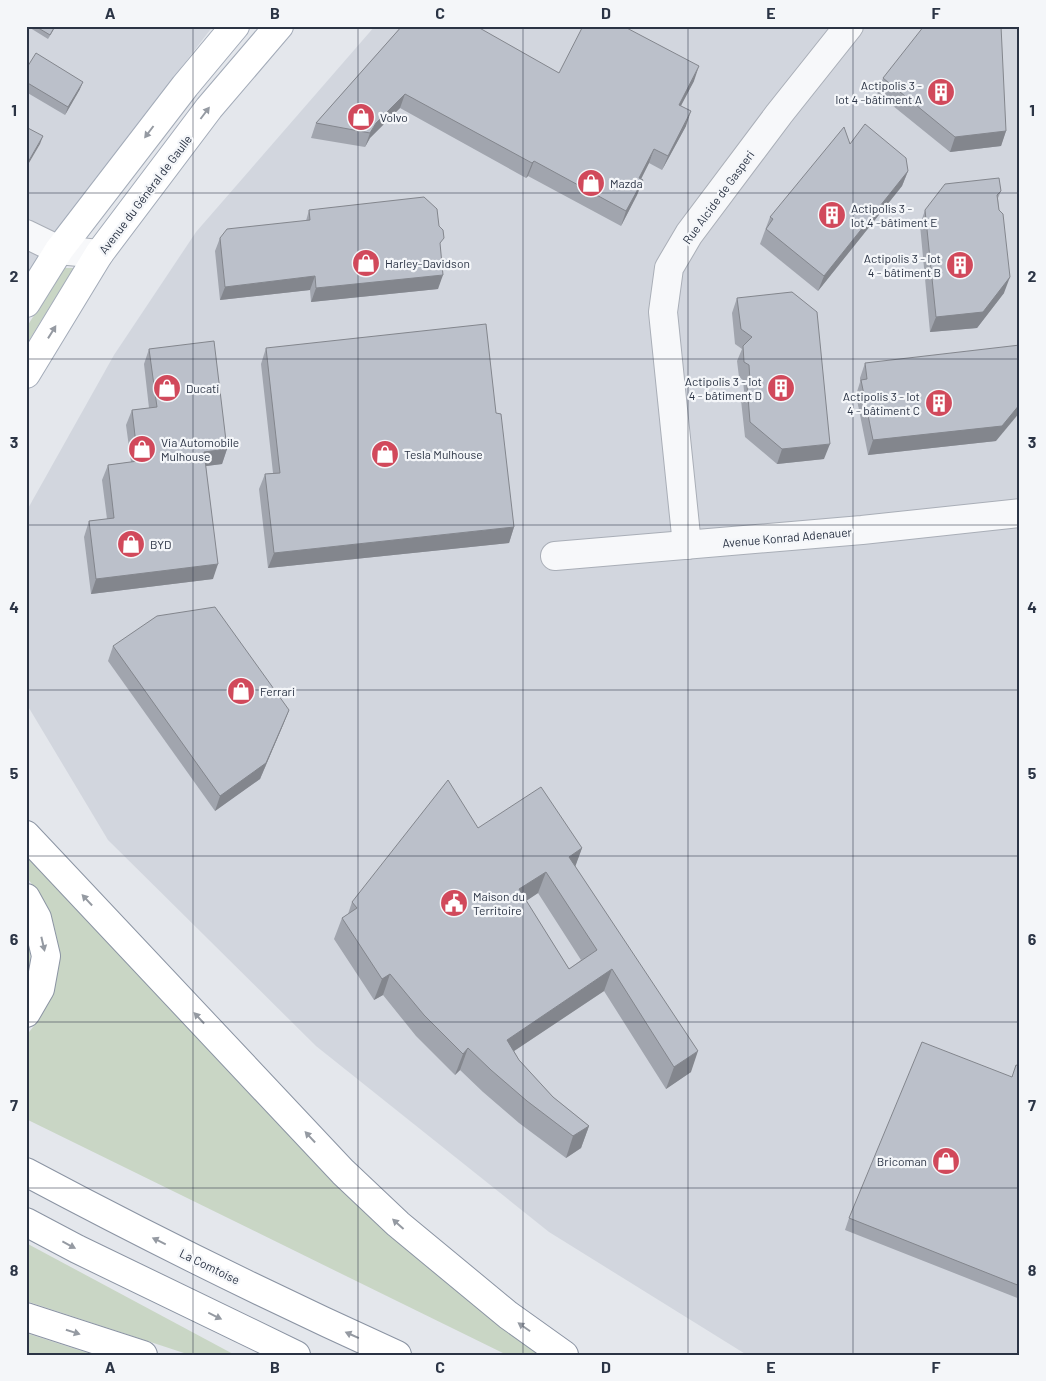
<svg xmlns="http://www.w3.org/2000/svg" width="1046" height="1381" font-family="Barlow,sans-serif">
  <rect width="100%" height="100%" fill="#e4e7ec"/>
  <g fill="#d2d6de">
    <polygon points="26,26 213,26 64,221 26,276"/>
    <polygon points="375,26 1020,26 1020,1355 747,1355 549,1232 316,1046 108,840 26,703 26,512 114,355 196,232"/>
  </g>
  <g fill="#c9d6c5">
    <polygon points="64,268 74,268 26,345 26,328"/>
    <polygon points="26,855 152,984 332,1180 387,1232 496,1323 544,1355 507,1355 26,1119 26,1036 40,1018 48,1000 58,955 57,939 53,922 46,904 26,876"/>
    <path d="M26 927C32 945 32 965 26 982Z"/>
    <polygon points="26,1243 235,1355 190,1355 26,1301"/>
    <polygon points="26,1333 94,1355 26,1355"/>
  </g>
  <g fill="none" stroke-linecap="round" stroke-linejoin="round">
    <g stroke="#a9aeb7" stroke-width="30">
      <g id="minor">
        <polyline points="26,234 59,250 99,254"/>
        <polyline points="687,545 663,312 669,268 689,234 779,114 849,26"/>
        <polyline points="555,556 862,530 1020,513"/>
      </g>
    </g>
    <g stroke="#a3abb8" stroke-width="30">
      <g id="major">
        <polyline points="26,303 59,250 185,86 235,26"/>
        <polyline points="26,374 99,254 209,108 279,26"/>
      </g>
    </g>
    <g stroke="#8b94a3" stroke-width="30">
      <g id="highway">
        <polyline points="26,835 343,1172 398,1224 508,1315 564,1355"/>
        <polyline points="26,898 37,918 46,956 40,989 26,1013"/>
        <path d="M26 1172C148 1237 271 1298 397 1355"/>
        <polyline points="26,1222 77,1249 296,1355"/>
        <polyline points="26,1317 143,1355"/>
      </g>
    </g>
    <use href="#minor" stroke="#f7f8fa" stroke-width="28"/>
    <use href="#major" stroke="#fff" stroke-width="28"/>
    <use href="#highway" stroke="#fff" stroke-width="28"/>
  </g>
  <g fill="#a1a5ae" fill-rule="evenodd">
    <polygon points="27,26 56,26 48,39"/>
    <polygon points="402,26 559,73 694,81 681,105 686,126 662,170 649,163 641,179 643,180 637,195 621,226 528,176 526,178 400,108 370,138 365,147 311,138 316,123"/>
    <polygon points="26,69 80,89 65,115 26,92"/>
    <polygon points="883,78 1006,131 1001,146 950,152 877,93"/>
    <polygon points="850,144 908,171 902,186 818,291 760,244 770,217"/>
    <polygon points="1001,191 998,198 1004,293 977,328 930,332 920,225 925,210"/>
    <polygon points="309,210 441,247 438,289 311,302 310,290 220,300 215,251 220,238 306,221"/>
    <polygon points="737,298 824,459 777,464 745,437 741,400 744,391 743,380 739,377 737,361 742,349 735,344 732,313"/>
    <polygon points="266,348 496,413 514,527 509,543 268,568 259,489 265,474 273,473 261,364"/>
    <polygon points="149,349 227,449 222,464 206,466 213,579 91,594 84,537 89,521 107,519 102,480 108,465 131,462 126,425 132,410 149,408 144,364"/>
    <polygon points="865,363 996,441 868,455 856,395 860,382 860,378"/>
    <polygon points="113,646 289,710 283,725 260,779 215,811 108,661"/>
    <path d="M478 828 582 848 575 866 691 1072 666 1089 604 991 514 1051 519 1060 553 1097 589 1126 581 1148 566 1158 519 1123 483 1092 460 1070 455 1075 416 1036 383 995 374 1000 334 939 342 918 348 914 352 902ZM538 893 581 960 569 969 526 901Z"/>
    <polygon points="1020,1066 1020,1299 845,1230 849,1218 1012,1077"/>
  </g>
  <g fill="#83868d">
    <polygon points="699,66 694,81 674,119 679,105"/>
    <polygon points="83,82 80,89 65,115 68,107"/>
    <polygon points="405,94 400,108 370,138 365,147 370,133 376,123"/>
    <polygon points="691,111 686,126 662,170 668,156"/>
    <polygon points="1006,131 1001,146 950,152 955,137"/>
    <polygon points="43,136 40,144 26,168 27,164"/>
    <polygon points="654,149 649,163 634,193 639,178"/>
    <polygon points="534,161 528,176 526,178 532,163"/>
    <polygon points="908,171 902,186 818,291 824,276"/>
    <polygon points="643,180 637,195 621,226 626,211"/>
    <polygon points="443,275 438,289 311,302 316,288"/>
    <polygon points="315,276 310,290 220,300 225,287"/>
    <polygon points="1010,277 1004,293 977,328 930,332 936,317"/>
    <polygon points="1020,404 1020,412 996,441 868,455 873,440"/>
    <polygon points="830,444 824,459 777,464 782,449"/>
    <polygon points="227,449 222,464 199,467 204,452"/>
    <polygon points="514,527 509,543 268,568 274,553"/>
    <polygon points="218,564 213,579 91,594 96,579"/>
    <polygon points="289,710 283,725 260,779 215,811 220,796"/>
    <polygon points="582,848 574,870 569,857"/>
    <polygon points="546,872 538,893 511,911 519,889"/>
    <polygon points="612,969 604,991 499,1061 507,1040"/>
    <polygon points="390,974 383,995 374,1000 382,979"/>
    <polygon points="468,1048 460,1070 455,1075 463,1054"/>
    <polygon points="698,1051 691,1072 666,1089 674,1067"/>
    <polygon points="589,1126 581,1148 566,1158 573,1136"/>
  </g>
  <g fill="#bbc0ca" stroke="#83868d" fill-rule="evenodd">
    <polygon points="35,26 55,26 50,35"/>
    <polygon points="402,26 476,26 559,73 583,26 623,26 699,66 679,105 691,111 668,156 654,149 639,178 643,180 626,211 534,161 532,163 405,94 376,123 370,133 316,123"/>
    <polygon points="924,26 1001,26 1006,131 955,137 883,78"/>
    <polygon points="36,53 83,82 68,107 26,82 26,69"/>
    <polygon points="865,124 906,158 908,171 824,276 766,229 773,219 770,217 844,127 850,144"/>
    <polygon points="26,127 43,136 27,164 26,164"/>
    <polygon points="999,178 1001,191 997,195 999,210 1003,214 1010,277 983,312 936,317 925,210 945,184"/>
    <polygon points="424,197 437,209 439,226 443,230 444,238 440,243 443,275 316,288 315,276 225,287 220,238 227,229 310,220 309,210"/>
    <polygon points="792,292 817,312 830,444 782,449 750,422 747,385 750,381 749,365 744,362 743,346 752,337 741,329 737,298"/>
    <polygon points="486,324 496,413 501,414 514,527 274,553 265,474 280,473 266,348"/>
    <polygon points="214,341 227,449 204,452 218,564 96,579 89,521 114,518 108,465 138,461 132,410 157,407 149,349"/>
    <polygon points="1020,345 1020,404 1002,426 873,440 861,380 867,379 865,363"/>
    <polygon points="215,607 289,710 266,763 220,796 113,646 157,616"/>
    <path d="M448 780 478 828 541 787 582 848 569 857 698 1051 674 1067 612 969 507 1040 519 1060 553 1097 589 1126 573 1136 527 1101 491 1070 468 1048 463 1054 424 1015 390 974 382 979 342 918 357 908 352 902ZM546 872 597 950 569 969 519 889Z"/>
    <polygon points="922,1042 1012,1077 1016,1065 1020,1066 1020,1286 849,1218"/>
  </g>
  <defs><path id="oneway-solid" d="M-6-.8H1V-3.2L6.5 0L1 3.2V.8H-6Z" transform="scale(1.25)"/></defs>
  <g fill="#959aa2">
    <use href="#oneway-solid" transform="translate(205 113) rotate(-53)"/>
    <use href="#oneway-solid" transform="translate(149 132) rotate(127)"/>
    <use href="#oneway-solid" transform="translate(52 332) rotate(-58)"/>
    <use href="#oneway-solid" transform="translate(87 900) rotate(-133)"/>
    <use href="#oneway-solid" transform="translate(43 944) rotate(77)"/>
    <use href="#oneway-solid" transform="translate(199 1018) rotate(-133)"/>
    <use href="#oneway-solid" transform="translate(310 1137) rotate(-133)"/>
    <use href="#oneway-solid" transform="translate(398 1224) rotate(-138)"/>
    <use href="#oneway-solid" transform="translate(159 1241) rotate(-154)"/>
    <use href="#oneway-solid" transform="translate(69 1245) rotate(28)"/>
    <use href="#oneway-solid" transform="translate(215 1316) rotate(26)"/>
    <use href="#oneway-solid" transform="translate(524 1327) rotate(-145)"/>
    <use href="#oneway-solid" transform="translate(73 1332) rotate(18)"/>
    <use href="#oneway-solid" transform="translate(352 1335) rotate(-156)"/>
  </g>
  <path fill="none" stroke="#2b3445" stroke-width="1" stroke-opacity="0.55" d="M193 26V1355M358 26V1355M523 26V1355M688 26V1355M853 26V1355M26 193H1020M26 359H1020M26 525H1020M26 690H1020M26 856H1020M26 1022H1020M26 1188H1020"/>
  <defs>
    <g id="building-disc" transform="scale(1.4375)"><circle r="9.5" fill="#d1495b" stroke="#f4f6f9"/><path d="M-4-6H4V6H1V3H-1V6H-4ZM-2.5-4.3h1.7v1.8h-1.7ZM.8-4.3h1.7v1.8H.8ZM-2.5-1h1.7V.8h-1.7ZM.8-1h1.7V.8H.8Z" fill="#fff"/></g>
    <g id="shop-disc" transform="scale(1.4375)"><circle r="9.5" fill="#d1495b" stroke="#f4f6f9"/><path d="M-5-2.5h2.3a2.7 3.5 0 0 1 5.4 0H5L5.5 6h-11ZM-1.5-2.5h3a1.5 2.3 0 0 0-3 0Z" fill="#fff"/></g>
    <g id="civic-disc" transform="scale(1.4375)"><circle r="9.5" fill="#d1495b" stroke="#f4f6f9"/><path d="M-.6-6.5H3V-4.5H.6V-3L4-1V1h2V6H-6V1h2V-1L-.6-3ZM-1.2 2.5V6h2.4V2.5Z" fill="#fff"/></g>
  </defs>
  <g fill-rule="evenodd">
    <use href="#building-disc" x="941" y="92"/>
    <use href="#shop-disc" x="361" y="117"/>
    <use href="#shop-disc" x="591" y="183"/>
    <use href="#building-disc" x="832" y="215"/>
    <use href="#shop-disc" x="366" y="263"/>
    <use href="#building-disc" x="960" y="265"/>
    <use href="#shop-disc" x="167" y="388"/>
    <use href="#building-disc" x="781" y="388"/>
    <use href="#building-disc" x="939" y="403"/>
    <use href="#shop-disc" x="142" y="449"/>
    <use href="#shop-disc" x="385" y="454"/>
    <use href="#shop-disc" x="131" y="544"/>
    <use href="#shop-disc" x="241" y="691"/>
    <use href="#civic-disc" x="454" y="903"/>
    <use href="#shop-disc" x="946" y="1161"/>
  </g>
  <g text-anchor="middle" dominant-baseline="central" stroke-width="4.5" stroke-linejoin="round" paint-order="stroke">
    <g font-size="12" fill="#2b3445" stroke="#f4f6f9" text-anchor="start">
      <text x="922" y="85" text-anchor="end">Actipolis 3 -<tspan x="922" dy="14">lot 4 -bâtiment A</tspan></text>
      <text x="380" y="117">Volvo</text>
      <text x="610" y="183">Mazda</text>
      <text x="851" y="208">Actipolis 3 -<tspan x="851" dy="14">lot 4 -bâtiment E</tspan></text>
      <text x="941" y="258" text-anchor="end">Actipolis 3 - lot<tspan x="941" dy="14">4 - bâtiment B</tspan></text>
      <text x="385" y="263">Harley-Davidson</text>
      <text x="762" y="381" text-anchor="end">Actipolis 3 - lot<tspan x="762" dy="14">4 - bâtiment D</tspan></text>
      <text x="186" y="388">Ducati</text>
      <text x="920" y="396" text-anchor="end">Actipolis 3 - lot<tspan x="920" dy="14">4 - bâtiment C</tspan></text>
      <text x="161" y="442">Via Automobile<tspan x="161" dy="14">Mulhouse</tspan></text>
      <text x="404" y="454">Tesla Mulhouse</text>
      <text x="150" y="544">BYD</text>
      <text x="260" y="691">Ferrari</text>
      <text x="473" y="896">Maison du<tspan x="473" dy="14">Territoire</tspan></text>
      <text x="927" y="1161" text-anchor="end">Bricoman</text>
    </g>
    <g font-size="12" fill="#2b3445" stroke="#f4f6f9">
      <text transform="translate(145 194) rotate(-53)">Avenue du Général de Gaulle</text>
      <text transform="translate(718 197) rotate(-54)">Rue Alcide de Gasperi</text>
      <text transform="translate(787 537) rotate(-5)">Avenue Konrad Adenauer</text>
      <text transform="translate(210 1266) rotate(26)">La Comtoise</text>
    </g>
  </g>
  <rect width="1046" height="1381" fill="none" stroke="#f4f6f9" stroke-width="55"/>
  <rect x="28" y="28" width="990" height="1326" fill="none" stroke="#2b3445" stroke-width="2"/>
  <g font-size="16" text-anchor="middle" font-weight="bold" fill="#2b3445">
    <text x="110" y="19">A</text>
    <text x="275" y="19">B</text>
    <text x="440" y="19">C</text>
    <text x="606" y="19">D</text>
    <text x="771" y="19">E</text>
    <text x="936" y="19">F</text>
    <text x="14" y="116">1</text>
    <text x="1032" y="116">1</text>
    <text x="14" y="282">2</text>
    <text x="1032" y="282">2</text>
    <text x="14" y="448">3</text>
    <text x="1032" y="448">3</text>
    <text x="14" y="613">4</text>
    <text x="1032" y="613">4</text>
    <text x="14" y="779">5</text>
    <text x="1032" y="779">5</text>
    <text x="14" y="945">6</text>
    <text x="1032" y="945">6</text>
    <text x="14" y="1111">7</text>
    <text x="1032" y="1111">7</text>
    <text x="14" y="1276">8</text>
    <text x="1032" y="1276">8</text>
    <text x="110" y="1373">A</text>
    <text x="275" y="1373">B</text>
    <text x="440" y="1373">C</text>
    <text x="606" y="1373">D</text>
    <text x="771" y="1373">E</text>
    <text x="936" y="1373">F</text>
  </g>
</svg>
